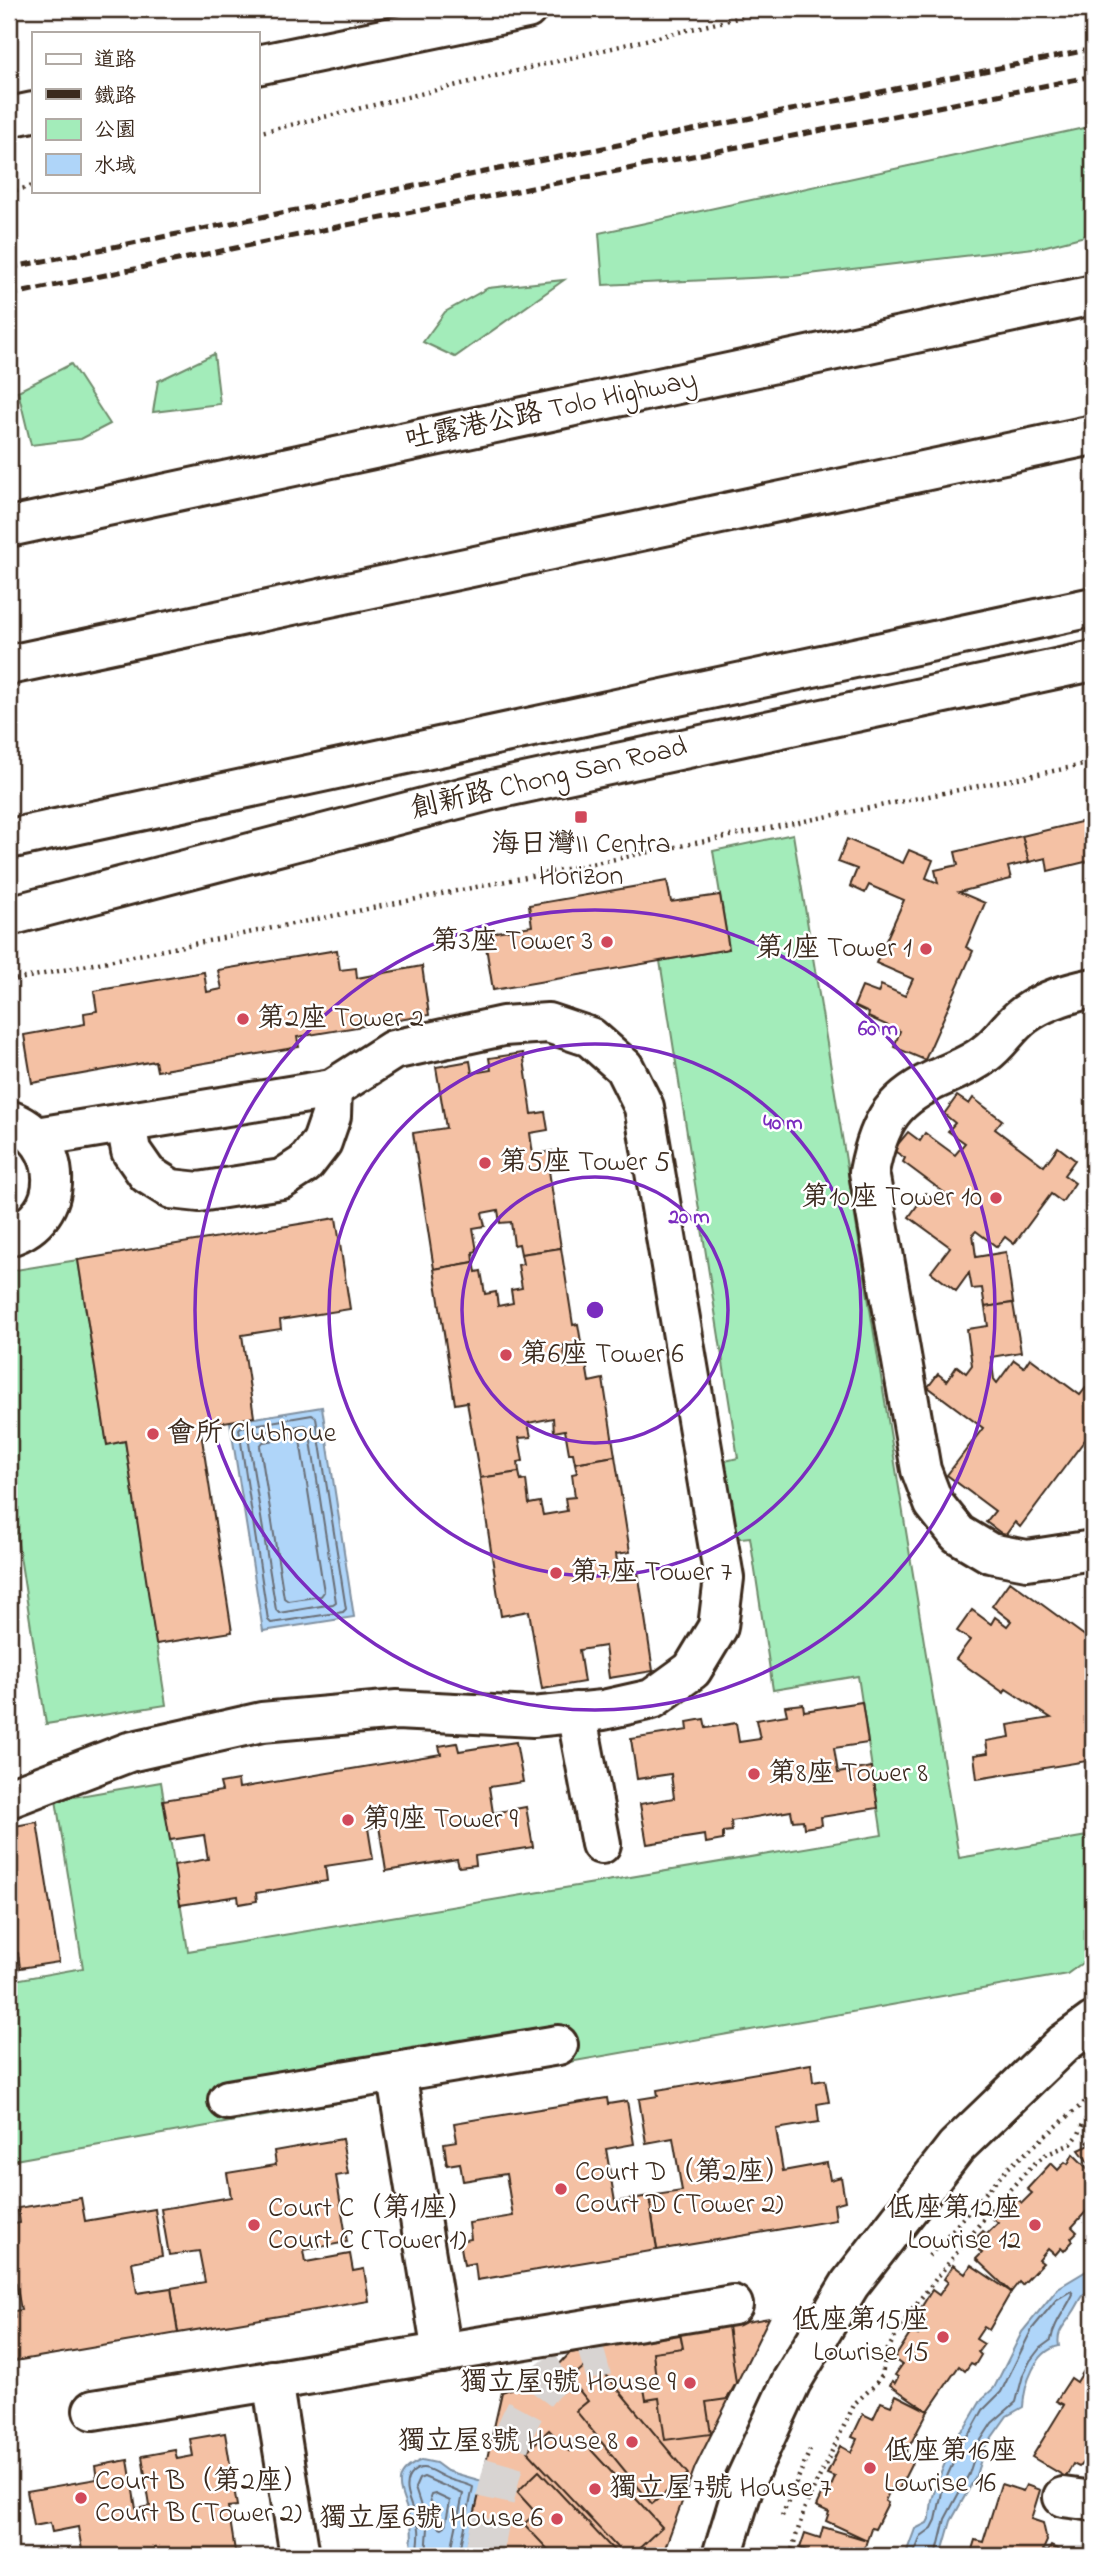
<svg xmlns="http://www.w3.org/2000/svg" width="1102" height="2565" font-family="'Indie Flower','LXGW WenKai TC',sans-serif">
  <rect width="100%" height="100%" fill="#fff"/>
  <filter id="ink" filterUnits="userSpaceOnUse"><feTurbulence type="fractalNoise" baseFrequency=".0143" numOctaves="2"/><feDisplacementMap in="SourceGraphic" scale="14" xChannelSelector="R" yChannelSelector="G"/><feConvolveMatrix kernelMatrix="1 2 1 2 8 2 1 2 1" color-interpolation-filters="sRGB"/></filter>
  <g filter="url(#ink)">
    <g fill="#a3ecba" stroke="#6f8b6c" stroke-width="2">
      <polygon points="1093,126 1093,234 1042,247 792,276 603,285 599,233"/>
      <polygon points="564,280 455,357 423,342 445,312 488,288"/>
      <polygon points="214,354 220,404 153,412 158,381"/>
      <polygon points="71,364 110,424 81,439 31,445 18,391"/>
      <polygon points="793,834 959,1858 1093,1835 1093,1955 1067,1974 9,2161 9,1981 83,1968 56,1800 161,1782 188,1951 882,1835 858,1676 773,1690 750,1537 732,1539 721,1462 738,1458 660,961 729,949 713,851"/>
      <polygon points="78,1260 107,1444 125,1441 166,1705 46,1724 9,1485 9,1271"/>
    </g>
    <g fill="#afd5f9" stroke="#8191a1" stroke-width="2">
      <polygon points="322,1407 354,1617 263,1631 230,1422"/>
      <path d="M1093 2267V2287C1080 2295 1080 2303 1072 2314 1065 2325 1056 2331 1059 2346 1035 2351 1024 2385 1023 2407L1007 2416 985 2447 975 2478 951 2521 941 2556H905L915 2529 927 2523 930 2517 932 2500 938 2480 956 2436 966 2426 982 2399 994 2388 1022 2332 1058 2288Z"/>
      <path d="M422 2460 436 2463 447 2471 482 2481 465 2556H410C412 2543 413 2531 410 2518 402 2492 387 2474 422 2460Z"/>
    </g>
    <g fill="none" stroke-linecap="round" stroke-linejoin="round">
      <g stroke="#696e76" stroke-width="2">
        <polygon points="312,1415 316,1418 346,1609 343,1612 271,1623 268,1620 239,1429 241,1427"/>
        <polygon points="305,1425 309,1428 336,1602 333,1604 279,1613 276,1610 248,1437 251,1434"/>
        <polygon points="297,1437 300,1440 324,1592 321,1596 288,1601 284,1598 260,1446 263,1442"/>
        <polygon points="435,2494 450,2501 445,2526 442,2528 438,2526 430,2498 431,2495"/>
        <path d="M417 2556C418 2548 420 2538 419 2529 417 2512 396 2487 413 2472 423 2463 432 2471 442 2476 452 2482 464 2482 473 2487L459 2556"/>
        <polyline points="426,2556 428,2528 415,2488 419,2479 424,2477 463,2494 450,2556"/>
        <path d="M913 2556 921 2536 932 2528 936 2520 944 2483 964 2439 972 2430 983 2410 1001 2392 1032 2329 1056 2300 1071 2291 1073 2294C1066 2310 1054 2322 1051 2340L1040 2348 1030 2361 1023 2375 1016 2402 992 2423 979 2443 969 2474 945 2519 936 2556"/>
      </g>
    </g>
    <g fill="#f4c1a4" stroke="#3b2a1e" stroke-width="2">
      <polygon points="1093,819 1093,882 1089,861 1048,871 1046,858 1029,862 1022,836"/>
      <polygon points="1022,836 1029,862 1008,867 1011,879 959,892 985,903 966,947 973,951 925,1060 894,1047 900,1031 868,1017 869,1013 854,1006 862,987 878,993 881,985 905,996 913,979 876,963 904,900 869,885 865,893 850,886 857,869 838,862 847,839 903,863 909,850 933,860 926,878 938,883 935,870 958,865 955,852"/>
      <polygon points="667,881 671,902 720,895 729,949 493,990 484,934 532,926 529,905"/>
      <polygon points="337,950 340,970 356,968 357,978 422,966 429,1015 297,1037 299,1047 157,1071 155,1061 32,1083 24,1035 85,1024 84,1013 97,1011 94,991 204,972 207,992 222,989 218,970"/>
      <polygon points="523,1053 532,1114 545,1112 548,1130 530,1133 533,1155 552,1151 554,1170 549,1171 561,1248 521,1254 519,1244 514,1245 511,1222 500,1223 498,1210 482,1213 485,1226 473,1228 477,1251 473,1252 474,1262 434,1269 413,1133 446,1128 436,1067 470,1061 472,1073 491,1070 489,1058"/>
      <polygon points="957,1096 969,1104 973,1098 1002,1120 995,1129 1044,1166 1058,1147 1075,1160 1064,1175 1075,1183 1062,1202 1051,1194 1014,1244 1005,1237 997,1247 976,1231 973,1234 976,1257 1006,1252 1013,1303 985,1307 982,1288 972,1289 969,1273 956,1291 931,1272 950,1247 909,1217 926,1193 939,1204 946,1194 903,1162 905,1158 893,1150 908,1132 920,1141 925,1133 955,1155 965,1143 948,1131 955,1123 944,1114"/>
      <polygon points="336,1218 350,1309 280,1320 281,1329 242,1335 254,1417 200,1426 232,1632 156,1644 125,1441 107,1445 78,1260"/>
      <polygon points="561,1248 573,1325 578,1324 581,1342 563,1345 567,1367 586,1364 589,1382 603,1379 615,1456 575,1463 573,1453 569,1453 565,1430 554,1432 553,1418 528,1423 531,1437 519,1438 523,1461 518,1462 519,1472 480,1478 467,1402 455,1404 434,1269 474,1262 476,1272 481,1271 485,1294 496,1292 498,1306 513,1303 511,1290 522,1288 518,1265 523,1264 521,1254"/>
      <polygon points="1013,1303 1021,1352 991,1357 994,1379 997,1383 1014,1360 1024,1367 1030,1358 1080,1395 1088,1385 1093,1388 1093,1429 1020,1527 1015,1522 1005,1536 986,1522 995,1511 947,1475 983,1428 928,1387 938,1374 947,1381 957,1366 966,1373 972,1365 967,1329 988,1326 985,1307"/>
      <polygon points="615,1456 630,1552 616,1554 619,1575 638,1571 653,1671 609,1678 605,1646 579,1650 584,1682 542,1689 529,1611 501,1616 480,1478 519,1472 521,1481 526,1480 529,1504 540,1502 543,1515 567,1511 565,1498 575,1497 572,1474 577,1473 575,1463"/>
      <polygon points="1010,1581 1093,1642 1093,1690 1090,1687 1093,1707 1093,1760 977,1779 974,1755 988,1753 986,1741 1010,1737 1008,1725 1051,1718 1006,1689 1004,1693 956,1659 970,1640 957,1631 972,1610 991,1624 995,1617 1007,1626 1011,1621 992,1606"/>
      <polygon points="862,1702 868,1743 834,1748 838,1773 872,1767 878,1808 821,1817 822,1825 804,1828 803,1820 793,1821 791,1811 731,1821 732,1831 723,1832 723,1840 706,1843 705,1835 647,1844 640,1804 674,1798 671,1774 637,1779 631,1739 688,1730 687,1722 704,1719 706,1728 736,1723 739,1742 760,1739 756,1720 787,1715 785,1706 803,1704 804,1711"/>
      <polygon points="516,1742 523,1782 489,1787 493,1813 526,1807 533,1847 475,1856 476,1865 459,1867 457,1859 386,1871 379,1826 368,1828 373,1859 325,1866 327,1881 256,1893 257,1901 239,1904 238,1896 180,1905 174,1865 208,1859 204,1835 170,1840 163,1800 222,1791 220,1783 238,1780 239,1788 441,1754 439,1746 457,1743 459,1751"/>
      <polygon points="37,1822 59,1962 20,1968 18,1953 9,1954 9,1827"/>
      <polygon points="811,2064 813,2082 825,2080 829,2102 817,2104 819,2122 776,2129 783,2171 827,2163 830,2180 841,2177 845,2201 834,2204 836,2220 657,2250 649,2196 682,2191 673,2138 646,2143 639,2099 658,2096 657,2090"/>
      <polygon points="607,2098 608,2104 627,2101 634,2144 606,2149 615,2202 649,2196 657,2250 477,2280 475,2263 464,2265 460,2241 471,2239 469,2223 513,2216 506,2174 463,2181 460,2163 447,2165 444,2143 457,2141 454,2123"/>
      <polygon points="1093,2137 1093,2169 1079,2150 1090,2145 1087,2142"/>
      <polygon points="342,2139 348,2174 336,2176 347,2242 304,2250 306,2262 350,2254 353,2271 364,2269 369,2301 178,2333 171,2288 205,2282 199,2251 169,2255 161,2209 231,2197 227,2173 276,2165 274,2151"/>
      <polygon points="1073,2154 1093,2174 1093,2204 1072,2227 1077,2232 1071,2238 1073,2241 1064,2251 1061,2248 1055,2255 1048,2249 1039,2260 1043,2263 1022,2285 1019,2282 1011,2292 976,2259 982,2253 971,2243 983,2231 987,2234 998,2223 991,2217 1013,2195 1022,2203 1032,2193 1027,2189 1051,2163 1058,2170 1065,2162 1068,2164"/>
      <polygon points="81,2198 85,2221 155,2209 162,2256 132,2262 137,2293 171,2288 178,2333 9,2362 9,2319 15,2318 14,2311 21,2310 16,2283 9,2284 9,2225 20,2223 18,2208"/>
      <polygon points="953,2265 965,2274 971,2265 1011,2292 989,2330 984,2327 976,2339 984,2344 978,2352 981,2355 975,2365 971,2363 965,2371 959,2366 928,2411 890,2385 892,2381 895,2383 898,2377 895,2375 902,2365 894,2359 912,2331 918,2335 926,2323 916,2316 932,2290 939,2295 948,2282 944,2279"/>
      <polygon points="769,2318 695,2467 662,2556 465,2556 502,2392 540,2379 556,2368 570,2353"/>
      <polygon points="728,2326 736,2383 727,2399 706,2402 711,2434 665,2440 659,2398 646,2400 643,2382 656,2380 653,2352 683,2348 680,2333"/>
      <polygon points="1093,2356 1093,2460 1091,2463 1085,2460 1079,2467 1073,2464 1066,2477 1032,2457 1064,2405 1056,2401 1071,2378 1077,2382"/>
      <polygon points="593,2359 688,2474 652,2504 576,2411 588,2401 570,2379"/>
      <polygon points="896,2395 928,2411 903,2458 912,2463 898,2491 891,2488 885,2501 888,2503 875,2529 871,2528 867,2540 826,2521 829,2512 816,2506 823,2491 828,2494 835,2477 827,2474 840,2446 851,2452 857,2439 852,2437 863,2414 873,2419 881,2402 891,2406"/>
      <polygon points="549,2430 569,2451 581,2439 662,2527 631,2556 625,2556 527,2451"/>
      <polygon points="225,2433 237,2506 228,2507 235,2551 239,2550 240,2556 83,2556 78,2527 52,2532 50,2523 33,2526 27,2491 97,2479 95,2466 128,2460 136,2509 150,2506 142,2456 175,2450 177,2459 193,2456 190,2439"/>
      <polygon points="539,2471 619,2556 554,2556 524,2524 536,2513 517,2492"/>
      <polygon points="1001,2484 1023,2491 1026,2485 1040,2490 1031,2519 1043,2523 1047,2541 1043,2550 1048,2552 1051,2546 1071,2556 970,2556 975,2540 983,2542"/>
      <polygon points="823,2527 867,2540 863,2554 868,2554 867,2556 805,2556 807,2551 800,2548 805,2533 820,2538"/>
      <polygon points="1093,2538 1093,2556 1073,2556 1075,2551 1087,2555"/>
    </g>
    <g fill="none" stroke-linecap="round" stroke-linejoin="round">
      <path stroke="#d8d4d2" stroke-width="38" stroke-dasharray="38 19" stroke-linecap="butt" d="M483 2556C495 2505 506 2423 543 2385 560 2367 584 2362 606 2356"/>
      <g stroke="#3b2a1e" stroke-width="44">
        <g id="minor">
          <polyline points="257,65 527,9"/>
          <polyline points="9,117 33,112"/>
          <path d="M1093 988C1069 993 1044 1000 1024 1015 1009 1026 1000 1043 986 1053 973 1064 958 1069 943 1076 894 1097 879 1120 869 1172L921 1470 934 1504 958 1534 990 1553 1027 1560 1093 1550"/>
          <path d="M9 1120C65 1139 68 1218 9 1236"/>
          <polyline points="126,1123 131,1151 147,1174 171,1189 199,1192 282,1179 305,1164 322,1142 331,1116 332,1089"/>
          <polyline points="576,1712 601,1844"/>
          <polyline points="9,1798 129,1752 262,1722 397,1710 533,1717 603,1710 652,1699 692,1670 718,1627 724,1578 644,1107 624,1067 590,1037 548,1023 503,1026 393,1050 332,1089 37,1137"/>
          <polyline points="396,2072 442,2353"/>
          <polyline points="228,2100 558,2045"/>
          <polyline points="272,2380 300,2556"/>
          <polyline points="93,2410 733,2305"/>
          <polyline points="1063,2497 1093,2501"/>
          <polyline points="722,2556 745,2481 791,2382 850,2284 956,2147 1063,2044 1093,2022"/>
        </g>
      </g>
      <g stroke="#3b2a1e" stroke-width="44">
        <g id="major">
          <polyline points="9,839 1093,607"/>
          <polyline points="9,916 492,790 1093,661"/>
        </g>
      </g>
      <g stroke="#3b2a1e" stroke-width="44">
        <g id="highway">
          <polyline points="9,527 1093,295"/>
          <polyline points="9,665 1093,435"/>
        </g>
      </g>
      <g stroke="#3b2a1e" stroke-width="4.5" stroke-dasharray="2 5" stroke-linecap="butt">
        <polyline points="257,133 775,9"/>
        <polyline points="9,192 33,186"/>
        <polyline points="9,981 1093,763"/>
        <polyline points="929,2256 1008,2168 1093,2095"/>
        <polyline points="782,2516 810,2450"/>
        <polyline points="790,2556 805,2507 855,2403 874,2386 882,2375 886,2352 913,2308 993,2207 1034,2164 1045,2155 1071,2144 1079,2134 1084,2121 1093,2114"/>
      </g>
      <use href="#minor" stroke="#fff" stroke-width="38"/>
      <use href="#major" stroke="#fff" stroke-width="38"/>
      <use href="#highway" stroke="#fff" stroke-width="38"/>
      <g stroke="#3b2a1e" stroke-width="5" stroke-dasharray="10 5" stroke-linecap="butt">
        <polyline points="9,268 1093,49"/>
        <polyline points="9,295 332,228 1093,76"/>
      </g>
    </g>
  </g>
  <g fill="none" stroke="#7b2cbf" stroke-width="3.5">
    <circle cx="595" cy="1310" r="133"/>
    <circle cx="595" cy="1310" r="266"/>
    <circle cx="595" cy="1310" r="400"/>
  </g>
  <g fill="#d1495b" stroke="#fff" stroke-width="2.5">
    <rect x="574" y="810" width="14" height="14" rx="3.5"/>
    <circle cx="607" cy="942" r="7"/>
    <circle cx="926" cy="949" r="7"/>
    <circle cx="243" cy="1019" r="7"/>
    <circle cx="485" cy="1163" r="7"/>
    <circle cx="996" cy="1198" r="7"/>
    <circle cx="506" cy="1355" r="7"/>
    <circle cx="153" cy="1434" r="7"/>
    <circle cx="556" cy="1573" r="7"/>
    <circle cx="754" cy="1774" r="7"/>
    <circle cx="348" cy="1820" r="7"/>
    <circle cx="561" cy="2189" r="7"/>
    <circle cx="254" cy="2225" r="7"/>
    <circle cx="1035" cy="2225" r="7"/>
    <circle cx="943" cy="2337" r="7"/>
    <circle cx="690" cy="2383" r="7"/>
    <circle cx="632" cy="2442" r="7"/>
    <circle cx="870" cy="2468" r="7"/>
    <circle cx="595" cy="2489" r="7"/>
    <circle cx="81" cy="2498" r="7"/>
    <circle cx="557" cy="2519" r="7"/>
  </g>
  <g text-anchor="middle" dominant-baseline="central" stroke-width="5" stroke-linejoin="round" paint-order="stroke">
    <g font-size="28" fill="#3b2a1e" stroke="#fff">
      <text transform="translate(551 411) rotate(-12)">吐露港公路 Tolo Highway</text>
      <text transform="translate(549 779) rotate(-13)">創新路 Chong San Road</text>
    </g>
    <g font-size="28" fill="#3b2a1e" stroke="#fff" text-anchor="start">
      <text x="581" y="845" text-anchor="middle">海日灣II Centra<tspan x="581" dy="32">Horizon</tspan></text>
      <text x="593" y="942" text-anchor="end">第3座 Tower 3</text>
      <text x="912" y="949" text-anchor="end">第1座 Tower 1</text>
      <text x="257" y="1019">第2座 Tower 2</text>
      <text x="499" y="1163">第5座 Tower 5</text>
      <text x="982" y="1198" text-anchor="end">第10座 Tower 10</text>
      <text x="520" y="1355">第6座 Tower 6</text>
      <text x="167" y="1434">會所 Clubhoue</text>
      <text x="570" y="1573">第7座 Tower 7</text>
      <text x="768" y="1774">第8座 Tower 8</text>
      <text x="362" y="1820">第9座 Tower 9</text>
      <text x="575" y="2173">Court D（第2座）<tspan x="575" dy="32">Court D (Tower 2)</tspan></text>
      <text x="268" y="2209">Court C（第1座）<tspan x="268" dy="32">Court C (Tower 1)</tspan></text>
      <text x="1021" y="2209" text-anchor="end">低座第12座<tspan x="1021" dy="32">Lowrise 12</tspan></text>
      <text x="929" y="2321" text-anchor="end">低座第15座<tspan x="929" dy="32">Lowrise 15</tspan></text>
      <text x="676" y="2383" text-anchor="end">獨立屋9號 House 9</text>
      <text x="618" y="2442" text-anchor="end">獨立屋8號 House 8</text>
      <text x="884" y="2452">低座第16座<tspan x="884" dy="32">Lowrise 16</tspan></text>
      <text x="95" y="2482">Court B（第2座）<tspan x="95" dy="32">Court B (Tower 2)</tspan></text>
      <text x="609" y="2489">獨立屋7號 House 7</text>
      <text x="543" y="2519" text-anchor="end">獨立屋6號 House 6</text>
    </g>
  </g>
  <circle cx="595" cy="1310" r="10" fill="#7b2cbf" stroke="#fff" stroke-width="3.5"/>
  <g font-size="21" text-anchor="middle" font-weight="bold" fill="#7b2cbf" stroke="#fff" stroke-width="5" stroke-linejoin="round" paint-order="stroke">
    <text x="878" y="1035">60 m</text>
    <text x="783" y="1129">40 m</text>
    <text x="689" y="1223">20 m</text>
  </g>
  <rect width="1102" height="2565" fill="none" stroke="#fff" stroke-width="35"/>
  <rect x="18" y="18" width="1067" height="2530" fill="none" stroke="#3b2a1e" stroke-width="2.5" filter="url(#ink)"/>
  <rect x="32" y="32" width="228" height="161" fill="#ffffff" stroke="#b1aaa5" stroke-width="2"/>
  <rect x="46" y="54" width="35" height="10" fill="#ffffff" stroke="#b1aaa5" stroke-width="2"/>
  <text x="94" y="66" font-size="21" fill="#3b2a1e">道路</text>
  <rect x="46" y="89" width="35" height="10" fill="#3b2a1e" stroke="#b1aaa5" stroke-width="2"/>
  <text x="94" y="102" font-size="21" fill="#3b2a1e">鐵路</text>
  <rect x="46" y="119" width="35" height="21" fill="#a3ecba" stroke="#b1aaa5" stroke-width="2"/>
  <text x="94" y="136" font-size="21" fill="#3b2a1e">公園</text>
  <rect x="46" y="154" width="35" height="21" fill="#afd5f9" stroke="#b1aaa5" stroke-width="2"/>
  <text x="94" y="172" font-size="21" fill="#3b2a1e">水域</text>
</svg>
